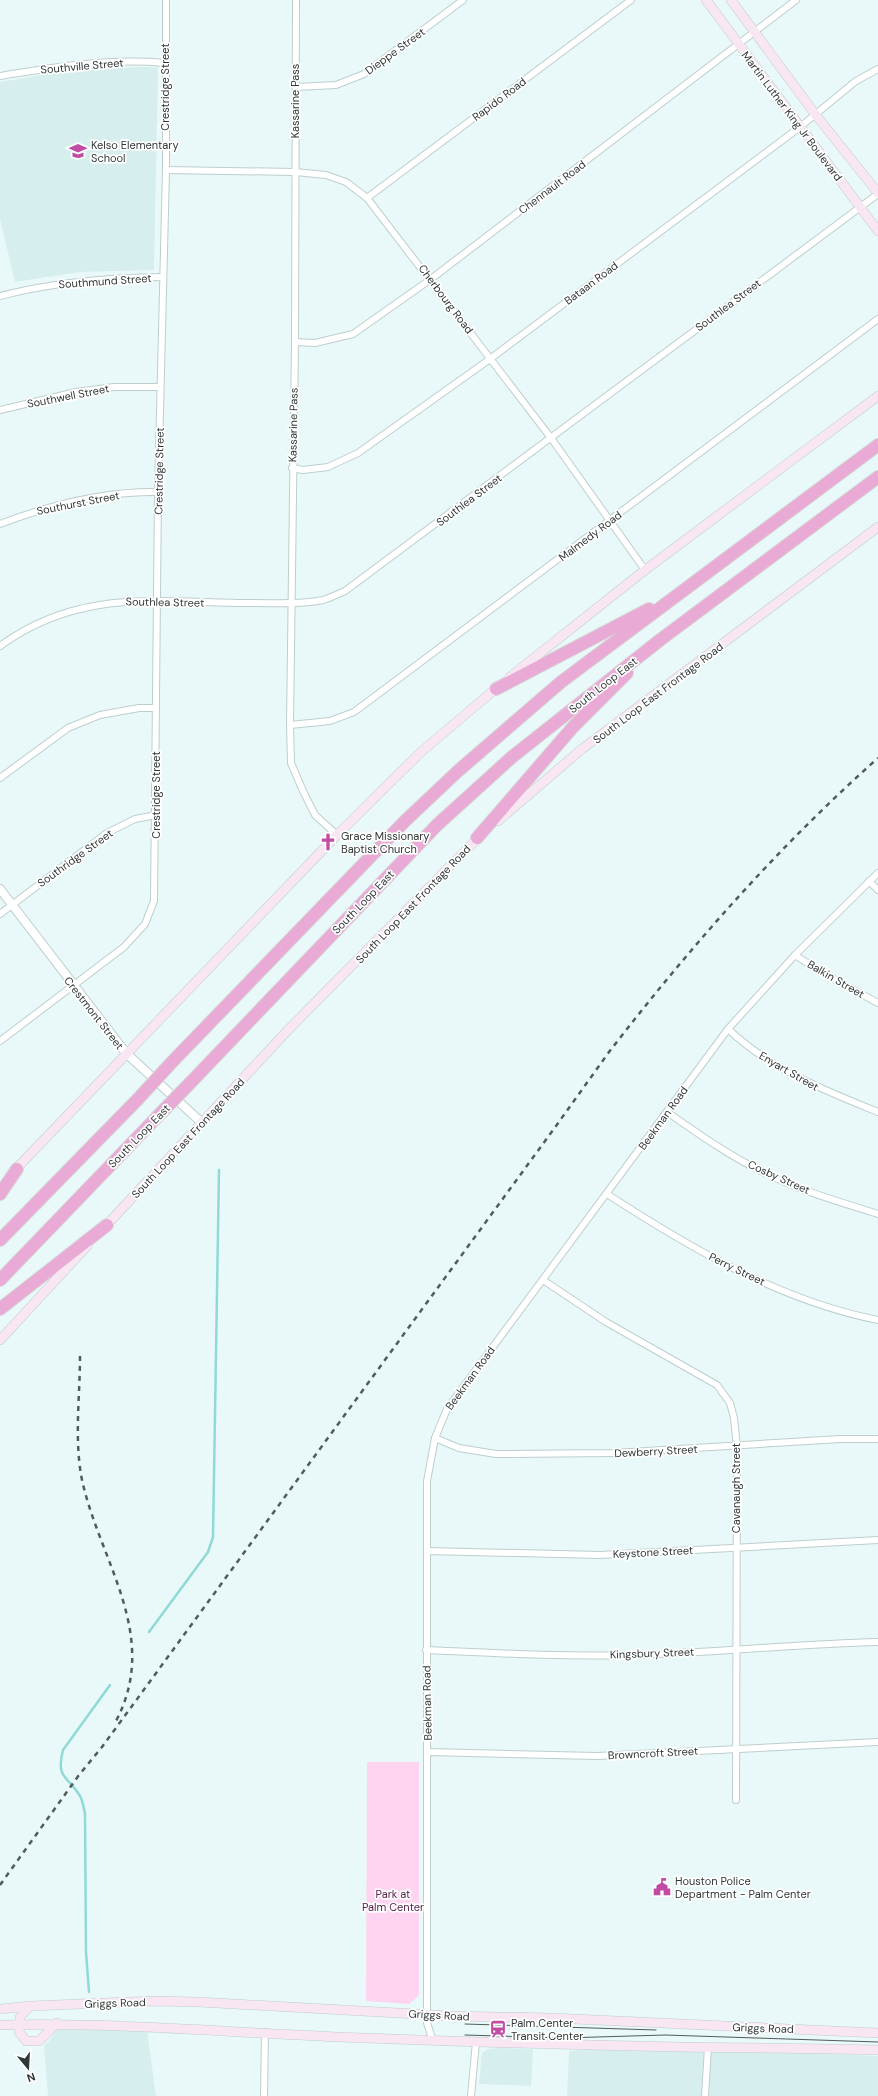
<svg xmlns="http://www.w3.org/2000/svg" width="878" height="2096" font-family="'DM Sans',sans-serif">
  <rect width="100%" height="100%" fill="#e9f9f9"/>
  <g fill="#d6efee">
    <polygon points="139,67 158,67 154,270 80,272 15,282 0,219 0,82 65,71"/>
    <polygon points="57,2029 147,2030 156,2096 48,2096 44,2046 51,2039"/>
    <polygon points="499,2048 533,2049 531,2086 479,2084 482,2053 488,2049"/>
    <polygon points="597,2049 787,2052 878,2056 878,2096 567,2096 569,2051"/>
  </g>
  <polygon fill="#ffd4f1" points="367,1762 419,1762 419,1995 409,2004 366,2001"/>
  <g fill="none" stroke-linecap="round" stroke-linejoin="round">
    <g stroke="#91d9d7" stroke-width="2.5">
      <polyline points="149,1632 208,1552 213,1537 219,1170"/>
      <path d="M89 1992 86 1952 85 1814C84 1809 83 1803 81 1798 70 1776 55 1781 63 1750L110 1685"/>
    </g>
    <g stroke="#becece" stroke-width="8">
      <g id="minor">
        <polyline points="296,0 295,342 290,725 291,763 303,791 315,815 337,835"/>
        <path d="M0 76C54 67 110 58 165 63"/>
        <polyline points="296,87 336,85 364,74 463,0"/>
        <polyline points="166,170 295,172 326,175 346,182 367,198 551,438 645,570"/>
        <polyline points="367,198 631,0"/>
        <path d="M0 296C54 282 107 278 163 277"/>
        <polyline points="295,342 315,343 353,334 431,279 796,0"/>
        <polyline points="0,410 76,392 114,387 160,387"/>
        <polyline points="292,468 303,470 328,467 358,453 490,359 800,127 856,81 878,69"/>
        <path d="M0 524C50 505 105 491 158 492"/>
        <path d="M0 646C81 587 160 603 253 603 275 603 300 605 323 600 330 598 338 594 345 591L878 194"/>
        <polyline points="290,725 330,721 354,712 878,319"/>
        <polyline points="0,778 68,728 100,715 139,708 156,708"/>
        <polyline points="869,881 878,890"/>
        <polyline points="0,914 107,833 135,819 156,815"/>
        <polyline points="795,955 821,972 878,1003"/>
        <path d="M728 1029C770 1069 826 1091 878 1112"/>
        <polyline points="0,1041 124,947 145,924 154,901 158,492 166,170 166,0"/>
        <path d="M667 1112C696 1132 725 1153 757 1169 792 1188 840 1202 878 1214"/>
        <path d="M607 1194C690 1248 781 1301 878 1320"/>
        <polyline points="543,1280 606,1322 717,1385 730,1403 734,1418 737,1447 736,1800"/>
        <polyline points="435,1438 459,1448 496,1454 614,1453 840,1439 878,1439"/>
        <polyline points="427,1551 600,1555 878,1540"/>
        <path d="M426 1650C494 1653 562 1657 630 1655 713 1653 795 1644 878 1642"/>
        <polyline points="428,1752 597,1756 878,1742"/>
        <polyline points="433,2041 427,2023 427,1481 435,1438 447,1409 728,1029 795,955 878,873"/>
        <polyline points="264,2096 265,2032"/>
        <polyline points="471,2096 476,2042"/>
        <polyline points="705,2096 708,2048"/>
      </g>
    </g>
    <g stroke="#becece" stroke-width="10">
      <polyline id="tertiary" points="0,889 126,1053 202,1123"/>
    </g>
    <g stroke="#becece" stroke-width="10">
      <g id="secondary">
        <polyline points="706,0 878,231"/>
        <polyline points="731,0 815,114 878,193"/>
        <polyline points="510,677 645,570 878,396"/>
        <polyline points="498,821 582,749 878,527"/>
        <polyline points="13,1172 337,835 421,752 500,685"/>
        <polyline points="103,1229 288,1030 482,834"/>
        <polyline points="0,1340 88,1245"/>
        <polyline points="30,2006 20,2017 19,2032 26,2041 39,2041 57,2023"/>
        <polyline points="0,2009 30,2006 154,2001 199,2002 452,2016 552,2018 878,2033"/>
        <path d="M0 2025C122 2022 244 2034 366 2038 470 2042 575 2045 679 2047 746 2048 812 2048 878 2050"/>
      </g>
    </g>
    <g stroke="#d6d7d7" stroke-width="14">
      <g id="motorway">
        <polyline points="496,689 649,609"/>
        <polyline points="477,838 573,727 627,673"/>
        <polyline points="172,1062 405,821 458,771 561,682 878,445"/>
        <polyline points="192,1081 437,825 512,757 660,640 878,477"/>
        <polyline points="0,1194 17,1169"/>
        <polyline points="0,1240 138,1099"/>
        <polyline points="0,1280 157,1117"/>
        <polyline points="0,1309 107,1225"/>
      </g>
    </g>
    <use href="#minor" stroke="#fff" stroke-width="6"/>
    <use href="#tertiary" stroke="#fff" stroke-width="8"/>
    <use href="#secondary" stroke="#f8e6f2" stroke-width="9"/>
    <use href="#motorway" stroke="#e9aad5" stroke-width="12"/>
    <g stroke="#525b5b" stroke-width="1">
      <polyline points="465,2024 656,2030"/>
      <polyline points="465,2035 563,2038 665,2035 878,2042"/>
    </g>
    <g stroke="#525b5b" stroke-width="2.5" stroke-dasharray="5 5" stroke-linecap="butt">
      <path d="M80 1356C80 1396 74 1440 82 1480 100 1562 161 1636 116 1721"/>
      <path d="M0 1885 79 1775 102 1747 556 1126 609 1052C691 946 778 847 878 758"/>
    </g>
    <g stroke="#d6d7d7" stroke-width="14" stroke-linecap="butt">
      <g id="motorway-bridge">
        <polyline points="138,1099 172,1062"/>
        <polyline points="157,1117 192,1081"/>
      </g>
    </g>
    <use href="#motorway-bridge" stroke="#e9aad5" stroke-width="12"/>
  </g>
  <defs>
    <g id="school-bare" transform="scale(1.38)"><path d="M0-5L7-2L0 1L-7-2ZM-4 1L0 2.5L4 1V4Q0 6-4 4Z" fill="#c14ca4" stroke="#fff" stroke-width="2.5" paint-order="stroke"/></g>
    <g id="church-bare" transform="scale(1.38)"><path d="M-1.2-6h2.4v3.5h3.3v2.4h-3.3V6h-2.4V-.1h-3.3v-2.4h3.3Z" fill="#c14ca4" stroke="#fff" stroke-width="2.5" paint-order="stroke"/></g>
    <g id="civic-bare" transform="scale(1.38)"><path d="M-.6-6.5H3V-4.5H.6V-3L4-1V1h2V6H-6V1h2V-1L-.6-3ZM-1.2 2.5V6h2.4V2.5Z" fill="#c14ca4" stroke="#fff" stroke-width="2.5" paint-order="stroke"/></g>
    <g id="station-bare" transform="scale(1.38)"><path d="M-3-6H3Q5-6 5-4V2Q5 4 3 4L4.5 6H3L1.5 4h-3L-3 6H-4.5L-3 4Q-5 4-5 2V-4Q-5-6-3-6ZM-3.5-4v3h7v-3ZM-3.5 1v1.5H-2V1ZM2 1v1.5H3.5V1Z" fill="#c14ca4" stroke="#fff" stroke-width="2.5" paint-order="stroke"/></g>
  </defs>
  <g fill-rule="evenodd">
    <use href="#school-bare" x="78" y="151"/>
    <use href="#church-bare" x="328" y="842"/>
    <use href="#civic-bare" x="662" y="1887"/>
    <use href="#station-bare" x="498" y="2029"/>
  </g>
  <g text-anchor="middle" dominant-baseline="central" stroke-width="3.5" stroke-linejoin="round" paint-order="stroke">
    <g font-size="11" fill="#303737" stroke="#fff">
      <text transform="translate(395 51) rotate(-36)">Dieppe Street</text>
      <text transform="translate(82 66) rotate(-5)">Southville Street</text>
      <text transform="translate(165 87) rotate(-90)">Crestridge Street</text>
      <text transform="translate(499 99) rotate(-37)">Rapido Road</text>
      <text transform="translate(295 101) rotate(-90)">Kassarine Pass</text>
      <text transform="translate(792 116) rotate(53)">Martin Luther King Jr Boulevard</text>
      <text transform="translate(552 187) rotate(-37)">Chennault Road</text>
      <text transform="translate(105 281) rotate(-4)">Southmund Street</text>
      <text transform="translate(591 283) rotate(-37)">Bataan Road</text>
      <text transform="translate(446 299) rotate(53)">Cherbourg Road</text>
      <text transform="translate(728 305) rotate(-37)">Southlea Street</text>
      <text transform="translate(68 396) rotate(-11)">Southwell Street</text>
      <text transform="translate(293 425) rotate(-89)">Kassarine Pass</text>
      <text transform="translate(159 471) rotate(-89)">Crestridge Street</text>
      <text transform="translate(469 500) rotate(-37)">Southlea Street</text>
      <text transform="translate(78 503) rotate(-11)">Southurst Street</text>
      <text transform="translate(590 536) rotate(-37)">Malmedy Road</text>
      <text transform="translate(165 602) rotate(1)">Southlea Street</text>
      <text transform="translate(603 685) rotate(-38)">South Loop East</text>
      <text transform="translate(658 693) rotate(-37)">South Loop East Frontage Road</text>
      <text transform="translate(156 795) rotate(-90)">Crestridge Street</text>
      <text transform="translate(75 858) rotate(-36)">Southridge Street</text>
      <text transform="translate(363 902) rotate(-46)">South Loop East</text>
      <text transform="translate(413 904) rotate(-46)">South Loop East Frontage Road</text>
      <text transform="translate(836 979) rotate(30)">Balkin Street</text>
      <text transform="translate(94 1013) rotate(52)">Crestmont Street</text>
      <text transform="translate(789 1071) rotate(30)">Enyart Street</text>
      <text transform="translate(663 1118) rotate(-54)">Beekman Road</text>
      <text transform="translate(139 1136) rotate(-46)">South Loop East</text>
      <text transform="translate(188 1138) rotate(-47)">South Loop East Frontage Road</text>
      <text transform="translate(779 1177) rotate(24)">Cosby Street</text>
      <text transform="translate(737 1269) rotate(26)">Perry Street</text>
      <text transform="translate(470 1378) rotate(-54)">Beekman Road</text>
      <text transform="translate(656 1451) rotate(-3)">Dewberry Street</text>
      <text transform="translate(736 1488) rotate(-90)">Cavanaugh Street</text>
      <text transform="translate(653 1552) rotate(-3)">Keystone Street</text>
      <text transform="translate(652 1653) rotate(-2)">Kingsbury Street</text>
      <text transform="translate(427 1703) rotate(-91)">Beekman Road</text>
      <text transform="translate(653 1753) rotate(-3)">Browncroft Street</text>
      <text transform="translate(115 2003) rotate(-2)">Griggs Road</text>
      <text transform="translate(439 2015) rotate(3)">Griggs Road</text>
      <text transform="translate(763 2028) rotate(2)">Griggs Road</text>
    </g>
    <g font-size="11" fill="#303737" stroke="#fff" text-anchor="start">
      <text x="91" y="145">Kelso Elementary<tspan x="91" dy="13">School</tspan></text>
      <text x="341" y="836">Grace Missionary<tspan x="341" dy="13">Baptist Church</tspan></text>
      <text x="675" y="1881">Houston Police<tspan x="675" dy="13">Department - Palm Center</tspan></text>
      <text x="511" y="2023">Palm Center<tspan x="511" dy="13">Transit Center</tspan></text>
    </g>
    <g font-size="11" fill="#551c47" stroke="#fff">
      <text x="393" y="1894">Park at<tspan x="393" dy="13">Palm Center</tspan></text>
    </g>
  </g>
  <g transform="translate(28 2068) rotate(162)" stroke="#ffffff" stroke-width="3" paint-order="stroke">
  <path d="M0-3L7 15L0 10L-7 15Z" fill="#303737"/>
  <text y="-6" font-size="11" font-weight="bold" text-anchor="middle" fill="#303737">N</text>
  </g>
</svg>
